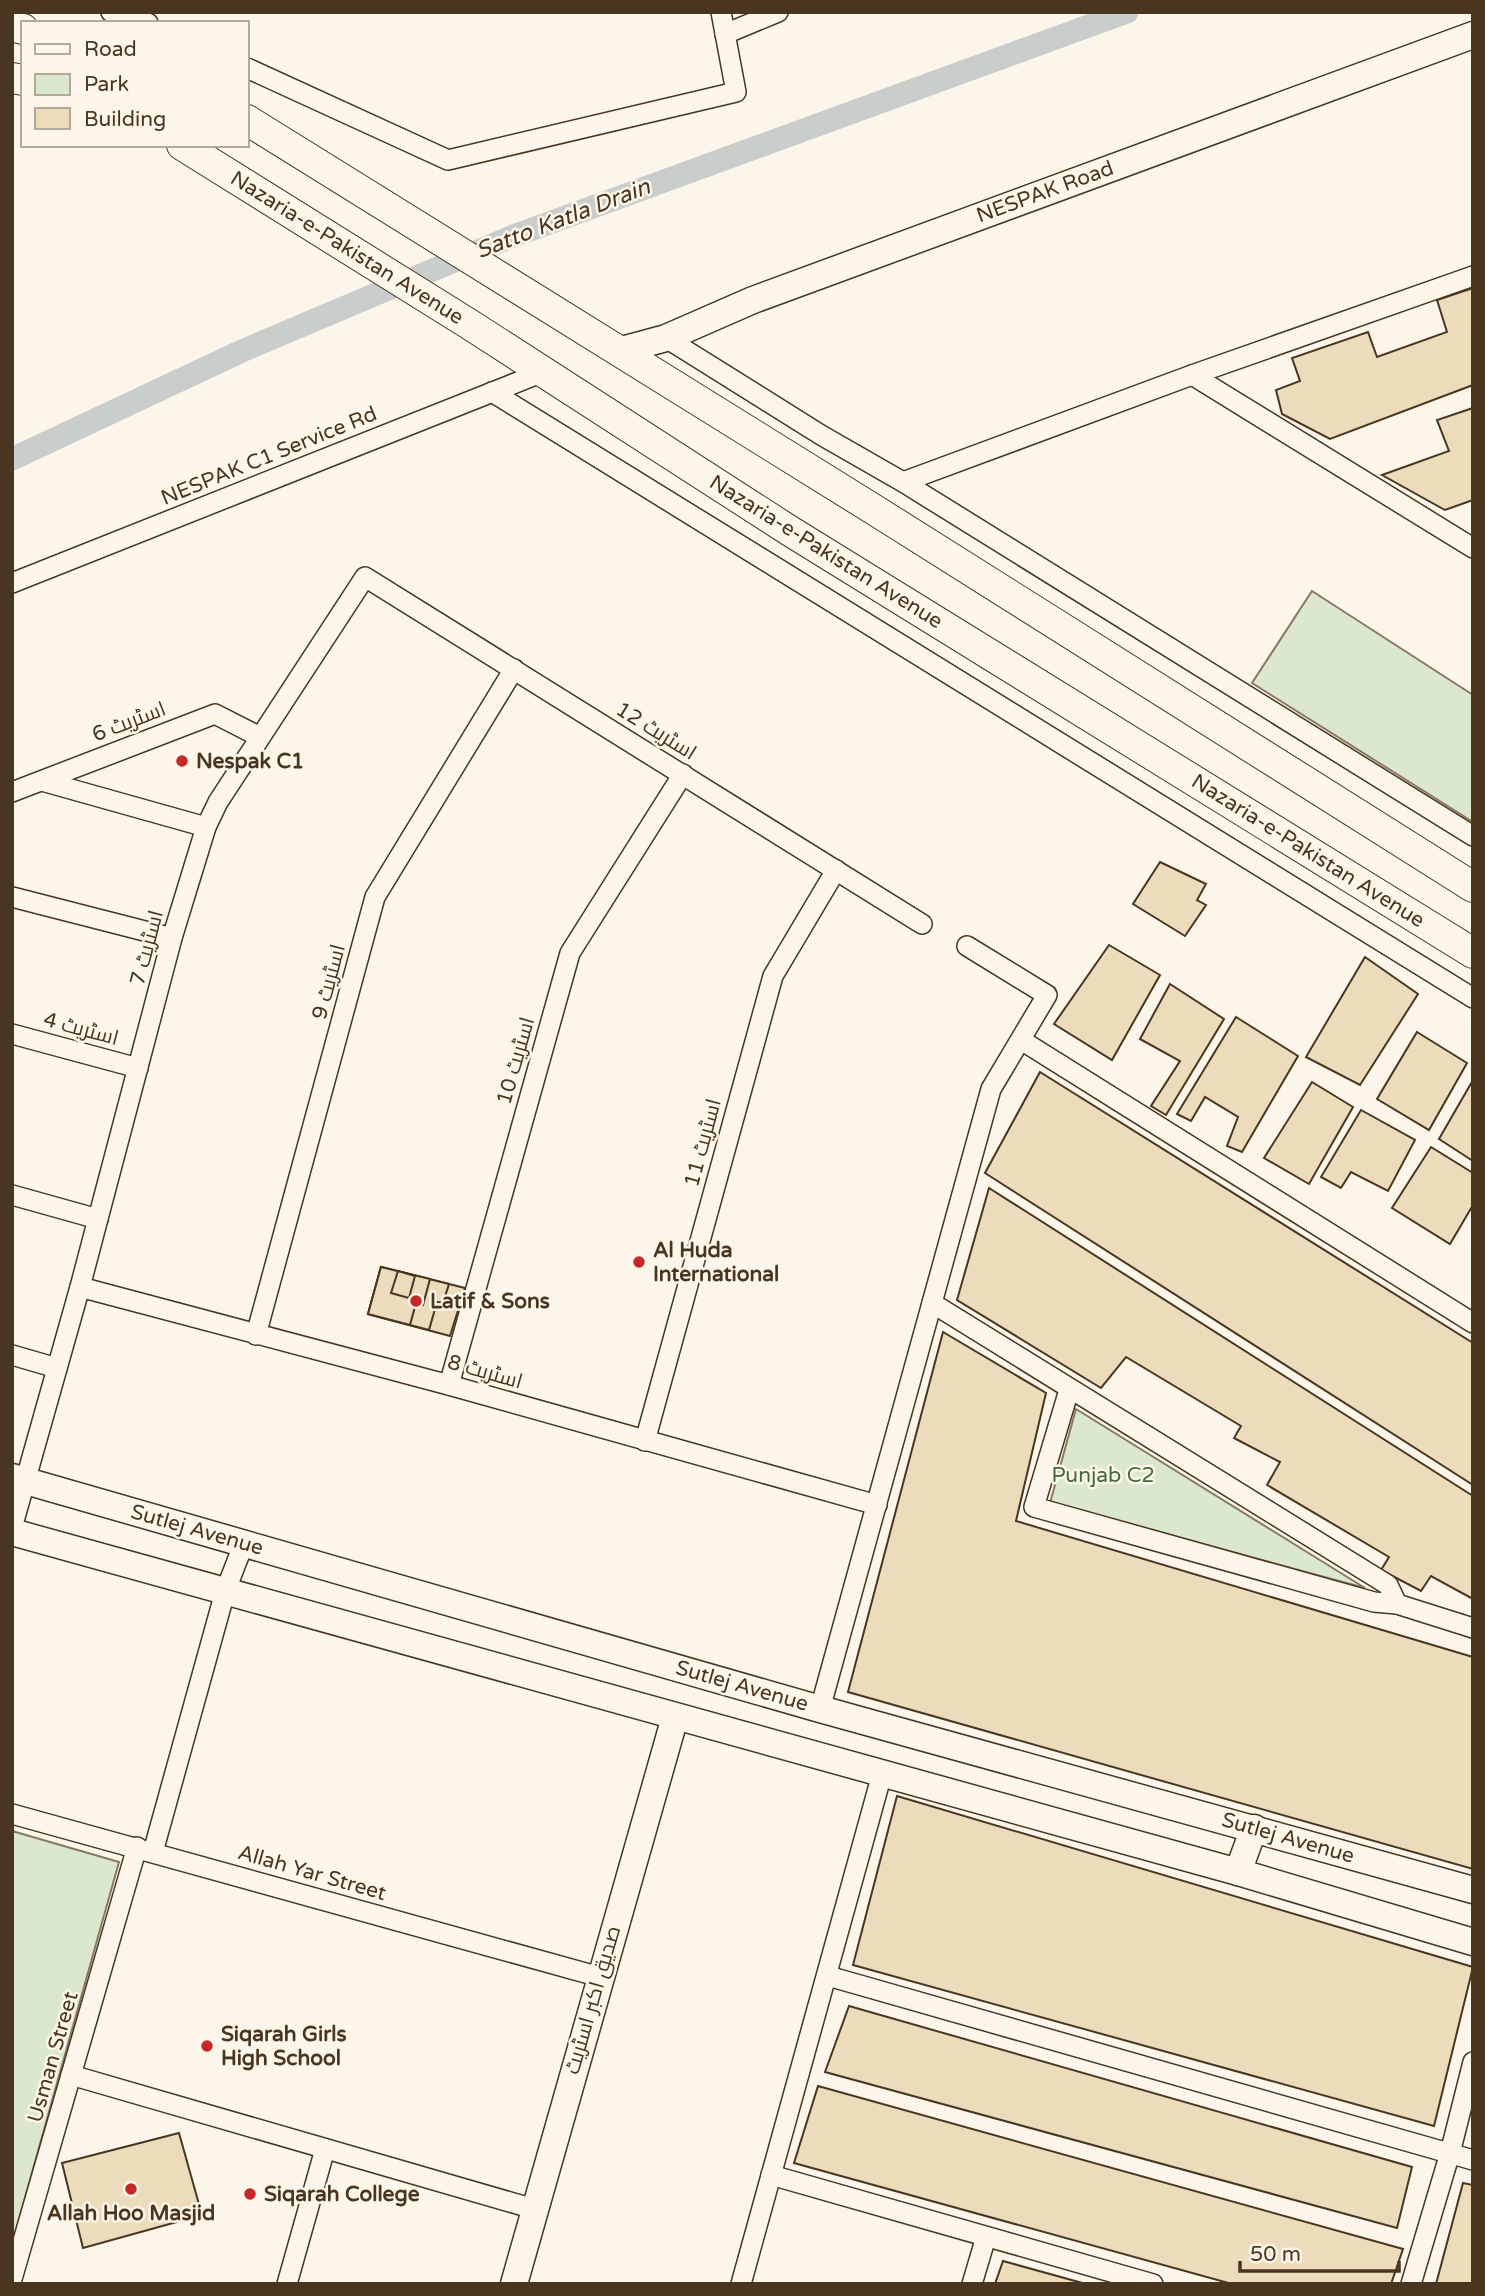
<svg xmlns="http://www.w3.org/2000/svg" width="1485" height="2296" font-family="'Varela Round',Cairo,sans-serif">
  <rect width="100%" height="100%" fill="#fbf6e9"/>
  <g fill="#dce7d0" stroke="#887966" stroke-width="2">
    <polygon points="1312,591 1473,695 1473,822 1252,683"/>
    <polygon points="1076,1409 1365,1588 1050,1503"/>
    <polygon points="12,1831 119,1862 12,2244"/>
  </g>
  <g fill="none" stroke-linecap="round" stroke-linejoin="round">
    <polyline stroke="#c9cecd" stroke-width="23" points="12,459 244,350 511,237 1127,12"/>
  </g>
  <g fill="#ecdcbc" stroke="#4a3520" stroke-width="2">
    <polygon points="1473,288 1473,385 1330,439 1282,414 1276,390 1300,381 1292,358 1368,332 1377,357 1447,332 1437,300"/>
    <polygon points="1473,408 1473,500 1445,510 1382,475 1449,451 1437,420"/>
    <polygon points="1160,862 1206,884 1197,900 1206,905 1185,936 1133,904"/>
    <polygon points="1109,945 1160,975 1112,1060 1054,1024"/>
    <polygon points="1365,957 1418,994 1360,1085 1306,1057"/>
    <polygon points="1170,984 1224,1019 1166,1115 1151,1106 1180,1061 1140,1039"/>
    <polygon points="1236,1017 1298,1056 1242,1152 1227,1146 1238,1117 1205,1097 1191,1121 1177,1114"/>
    <polygon points="1417,1032 1467,1063 1429,1130 1377,1099"/>
    <polygon points="1040,1072 1473,1343 1473,1485 985,1173"/>
    <polygon points="1473,1080 1473,1161 1439,1139"/>
    <polygon points="1312,1082 1353,1107 1309,1184 1264,1158"/>
    <polygon points="1361,1110 1415,1140 1388,1191 1351,1172 1341,1188 1321,1177"/>
    <polygon points="1431,1147 1473,1173 1473,1205 1450,1244 1392,1208"/>
    <polygon points="989,1188 1473,1496 1473,1599 1431,1576 1421,1591 1381,1570 1389,1557 1267,1485 1280,1462 1234,1438 1241,1426 1126,1357 1101,1388 957,1300"/>
    <polygon points="381,1267 465,1288 450,1336 368,1314"/>
    <polygon points="381,1267 449,1284 443,1303 437,1302 429,1330 368,1314"/>
    <polygon points="381,1267 430,1279 423,1305 416,1303 410,1325 368,1314"/>
    <polygon points="398,1271 415,1276 409,1298 391,1293"/>
    <polygon points="943,1332 1046,1393 1016,1521 1473,1657 1473,1869 848,1692"/>
    <polygon points="897,1796 1473,1967 1434,2126 853,1965"/>
    <polygon points="849,2006 1412,2167 1397,2228 825,2072"/>
    <polygon points="818,2086 1403,2249 1391,2284 1232,2284 794,2163"/>
    <polygon points="179,2133 202,2215 83,2248 62,2163"/>
    <polygon points="1463,2183 1473,2185 1473,2284 1436,2284"/>
    <polygon points="1003,2261 1086,2284 995,2284"/>
  </g>
  <g fill="none" stroke-linecap="round" stroke-linejoin="round">
    <g stroke="#4a3520" stroke-width="22">
      <g id="street">
        <polyline points="111,12 148,23"/>
        <polyline points="725,34 778,12"/>
        <polyline points="247,68 448,160 736,92 721,12"/>
        <polyline points="666,338 821,435 903,482 1473,836"/>
        <polyline points="1192,375 1473,548"/>
        <polyline points="492,392 1473,998"/>
        <polyline points="903,482 1192,375 1473,276"/>
        <polyline points="12,583 543,372"/>
        <polyline points="42,781 206,827"/>
        <polyline points="12,792 215,714 260,737"/>
        <polyline points="12,897 172,938"/>
        <polyline points="12,1034 138,1068"/>
        <polyline points="1021,1040 1473,1323"/>
        <polyline points="12,1195 98,1219"/>
        <polyline points="80,1287 449,1385 877,1505"/>
        <polyline points="932,1303 1388,1585 1397,1604 1473,1628"/>
        <polyline points="256,1335 375,897 514,669"/>
        <polyline points="12,1355 57,1368"/>
        <polyline points="449,1385 570,953 683,774"/>
        <polyline points="1069,1390 1034,1507 1374,1602 1397,1604"/>
        <polyline points="645,1441 773,976 836,870"/>
        <polyline points="12,1528 80,1287 172,938 206,827 218,802 365,577 922,924"/>
        <polyline points="820,1709 991,1089 1047,995 967,946"/>
        <polyline points="12,1814 600,1977"/>
        <polyline points="153,1852 225,1592 244,1543"/>
        <polyline points="828,1976 1473,2160"/>
        <polyline points="71,2075 534,2209"/>
        <polyline points="771,2175 1153,2284"/>
        <polyline points="12,2279 137,1847"/>
        <polyline points="287,2284 325,2149"/>
        <polyline points="741,2284 882,1774"/>
        <polyline points="972,2284 986,2237"/>
        <polyline points="1411,2284 1450,2153 1473,2062"/>
      </g>
    </g>
    <g stroke="#4a3520" stroke-width="29">
      <g id="secondary">
        <polyline points="618,351 666,338 753,300 1473,35"/>
        <polyline points="12,1477 820,1709 1473,1890"/>
        <polyline points="12,1532 1238,1872 1473,1942"/>
        <polyline points="1238,1872 1254,1828"/>
        <polyline points="514,2284 675,1717"/>
      </g>
    </g>
    <g stroke="#4a3520" stroke-width="32">
      <g id="primary">
        <polyline points="12,26 23,29"/>
        <polyline points="12,78 23,80"/>
        <polyline points="247,120 873,509 1473,887"/>
        <polyline points="182,145 469,324 790,531 1473,953"/>
      </g>
    </g>
    <use href="#street" stroke="#fbf6e9" stroke-width="19"/>
    <use href="#secondary" stroke="#fbf6e9" stroke-width="26"/>
    <use href="#primary" stroke="#fbf6e9" stroke-width="30"/>
  </g>
  <g fill="#c62828" stroke="#fbf6e9" stroke-width="2.5">
    <circle cx="182" cy="761" r="7"/>
    <circle cx="639" cy="1262" r="7"/>
    <circle cx="416" cy="1301" r="7"/>
    <circle cx="207" cy="2046" r="7"/>
    <circle cx="131" cy="2189" r="7"/>
    <circle cx="250" cy="2194" r="7"/>
  </g>
  <g text-anchor="middle" dominant-baseline="central" stroke-width="5" stroke-linejoin="round" paint-order="stroke">
    <g font-size="21" fill="#4a3520" stroke="#fbf6e9">
      <text transform="translate(1045 192) rotate(-20)">NESPAK Road</text>
      <text transform="translate(347 248) rotate(32)">Nazaria-e-Pakistan Avenue</text>
      <text transform="translate(269 456) rotate(-22)">NESPAK C1 Service Rd</text>
      <text transform="translate(826 552) rotate(32)">Nazaria-e-Pakistan Avenue</text>
      <text transform="translate(129 722) rotate(-21)">اسٹریٹ 6</text>
      <text transform="translate(656 731) rotate(32)">اسٹریٹ 12</text>
      <text transform="translate(1308 851) rotate(32)">Nazaria-e-Pakistan Avenue</text>
      <text transform="translate(147 948) rotate(-75)">اسٹریٹ 7</text>
      <text transform="translate(329 982) rotate(-75)">اسٹریٹ 9</text>
      <text transform="translate(81 1029) rotate(15)">اسٹریٹ 4</text>
      <text transform="translate(516 1061) rotate(-74)">اسٹریٹ 10</text>
      <text transform="translate(703 1143) rotate(-75)">اسٹریٹ 11</text>
      <text transform="translate(485 1372) rotate(16)">اسٹریٹ 8</text>
      <text transform="translate(197 1530) rotate(16)">Sutlej Avenue</text>
      <text transform="translate(742 1686) rotate(16)">Sutlej Avenue</text>
      <text transform="translate(1288 1838) rotate(16)">Sutlej Avenue</text>
      <text transform="translate(312 1873) rotate(16)">Allah Yar Street</text>
      <text transform="translate(593 2000) rotate(-74)">صدیق اکبر اسٹریٹ</text>
      <text transform="translate(53 2057) rotate(-74)">Usman Street</text>
    </g>
    <g font-size="21" font-weight="bold" fill="#4a3520" stroke="#fbf6e9" text-anchor="start">
      <text x="196" y="761">Nespak C1</text>
      <text x="653" y="1250">Al Huda<tspan x="653" dy="24">International</tspan></text>
      <text x="430" y="1301">Latif &amp; Sons</text>
      <text x="221" y="2034">Siqarah Girls<tspan x="221" dy="24">High School</tspan></text>
      <text x="264" y="2194">Siqarah College</text>
      <text x="131" y="2213" text-anchor="middle">Allah Hoo Masjid</text>
    </g>
    <g font-size="21" fill="#436837" stroke="#fbf6e9">
      <text x="1103" y="1475">Punjab C2</text>
    </g>
    <g font-size="23" font-style="italic" fill="#4a3520" stroke="#fbf6e9">
      <text transform="translate(563 219) rotate(-21)">Satto Katla Drain</text>
    </g>
  </g>
  <rect width="1485" height="2296" fill="none" stroke="#4a3520" stroke-width="28"/>
  <rect x="21" y="21" width="228" height="126" fill="#fbf6e9" stroke="#b4a999" stroke-width="2"/>
  <rect x="35" y="44" width="35" height="10" fill="#fbf6e9" stroke="#b4a999" stroke-width="2"/>
  <text x="84" y="56" font-size="21" fill="#4a3520">Road</text>
  <rect x="35" y="74" width="35" height="21" fill="#dce7d0" stroke="#b4a999" stroke-width="2"/>
  <text x="84" y="91" font-size="21" fill="#4a3520">Park</text>
  <rect x="35" y="108" width="35" height="21" fill="#ecdcbc" stroke="#b4a999" stroke-width="2"/>
  <text x="84" y="126" font-size="21" fill="#4a3520">Building</text>
  <path d="M1240 2261v10h159v-10" fill="none" stroke="#4a3520" stroke-width="3.5"/>
  <text x="1250" y="2261" font-size="21" fill="#4a3520" stroke="#fbf6e9" stroke-width="5" paint-order="stroke">50 m</text>
</svg>
